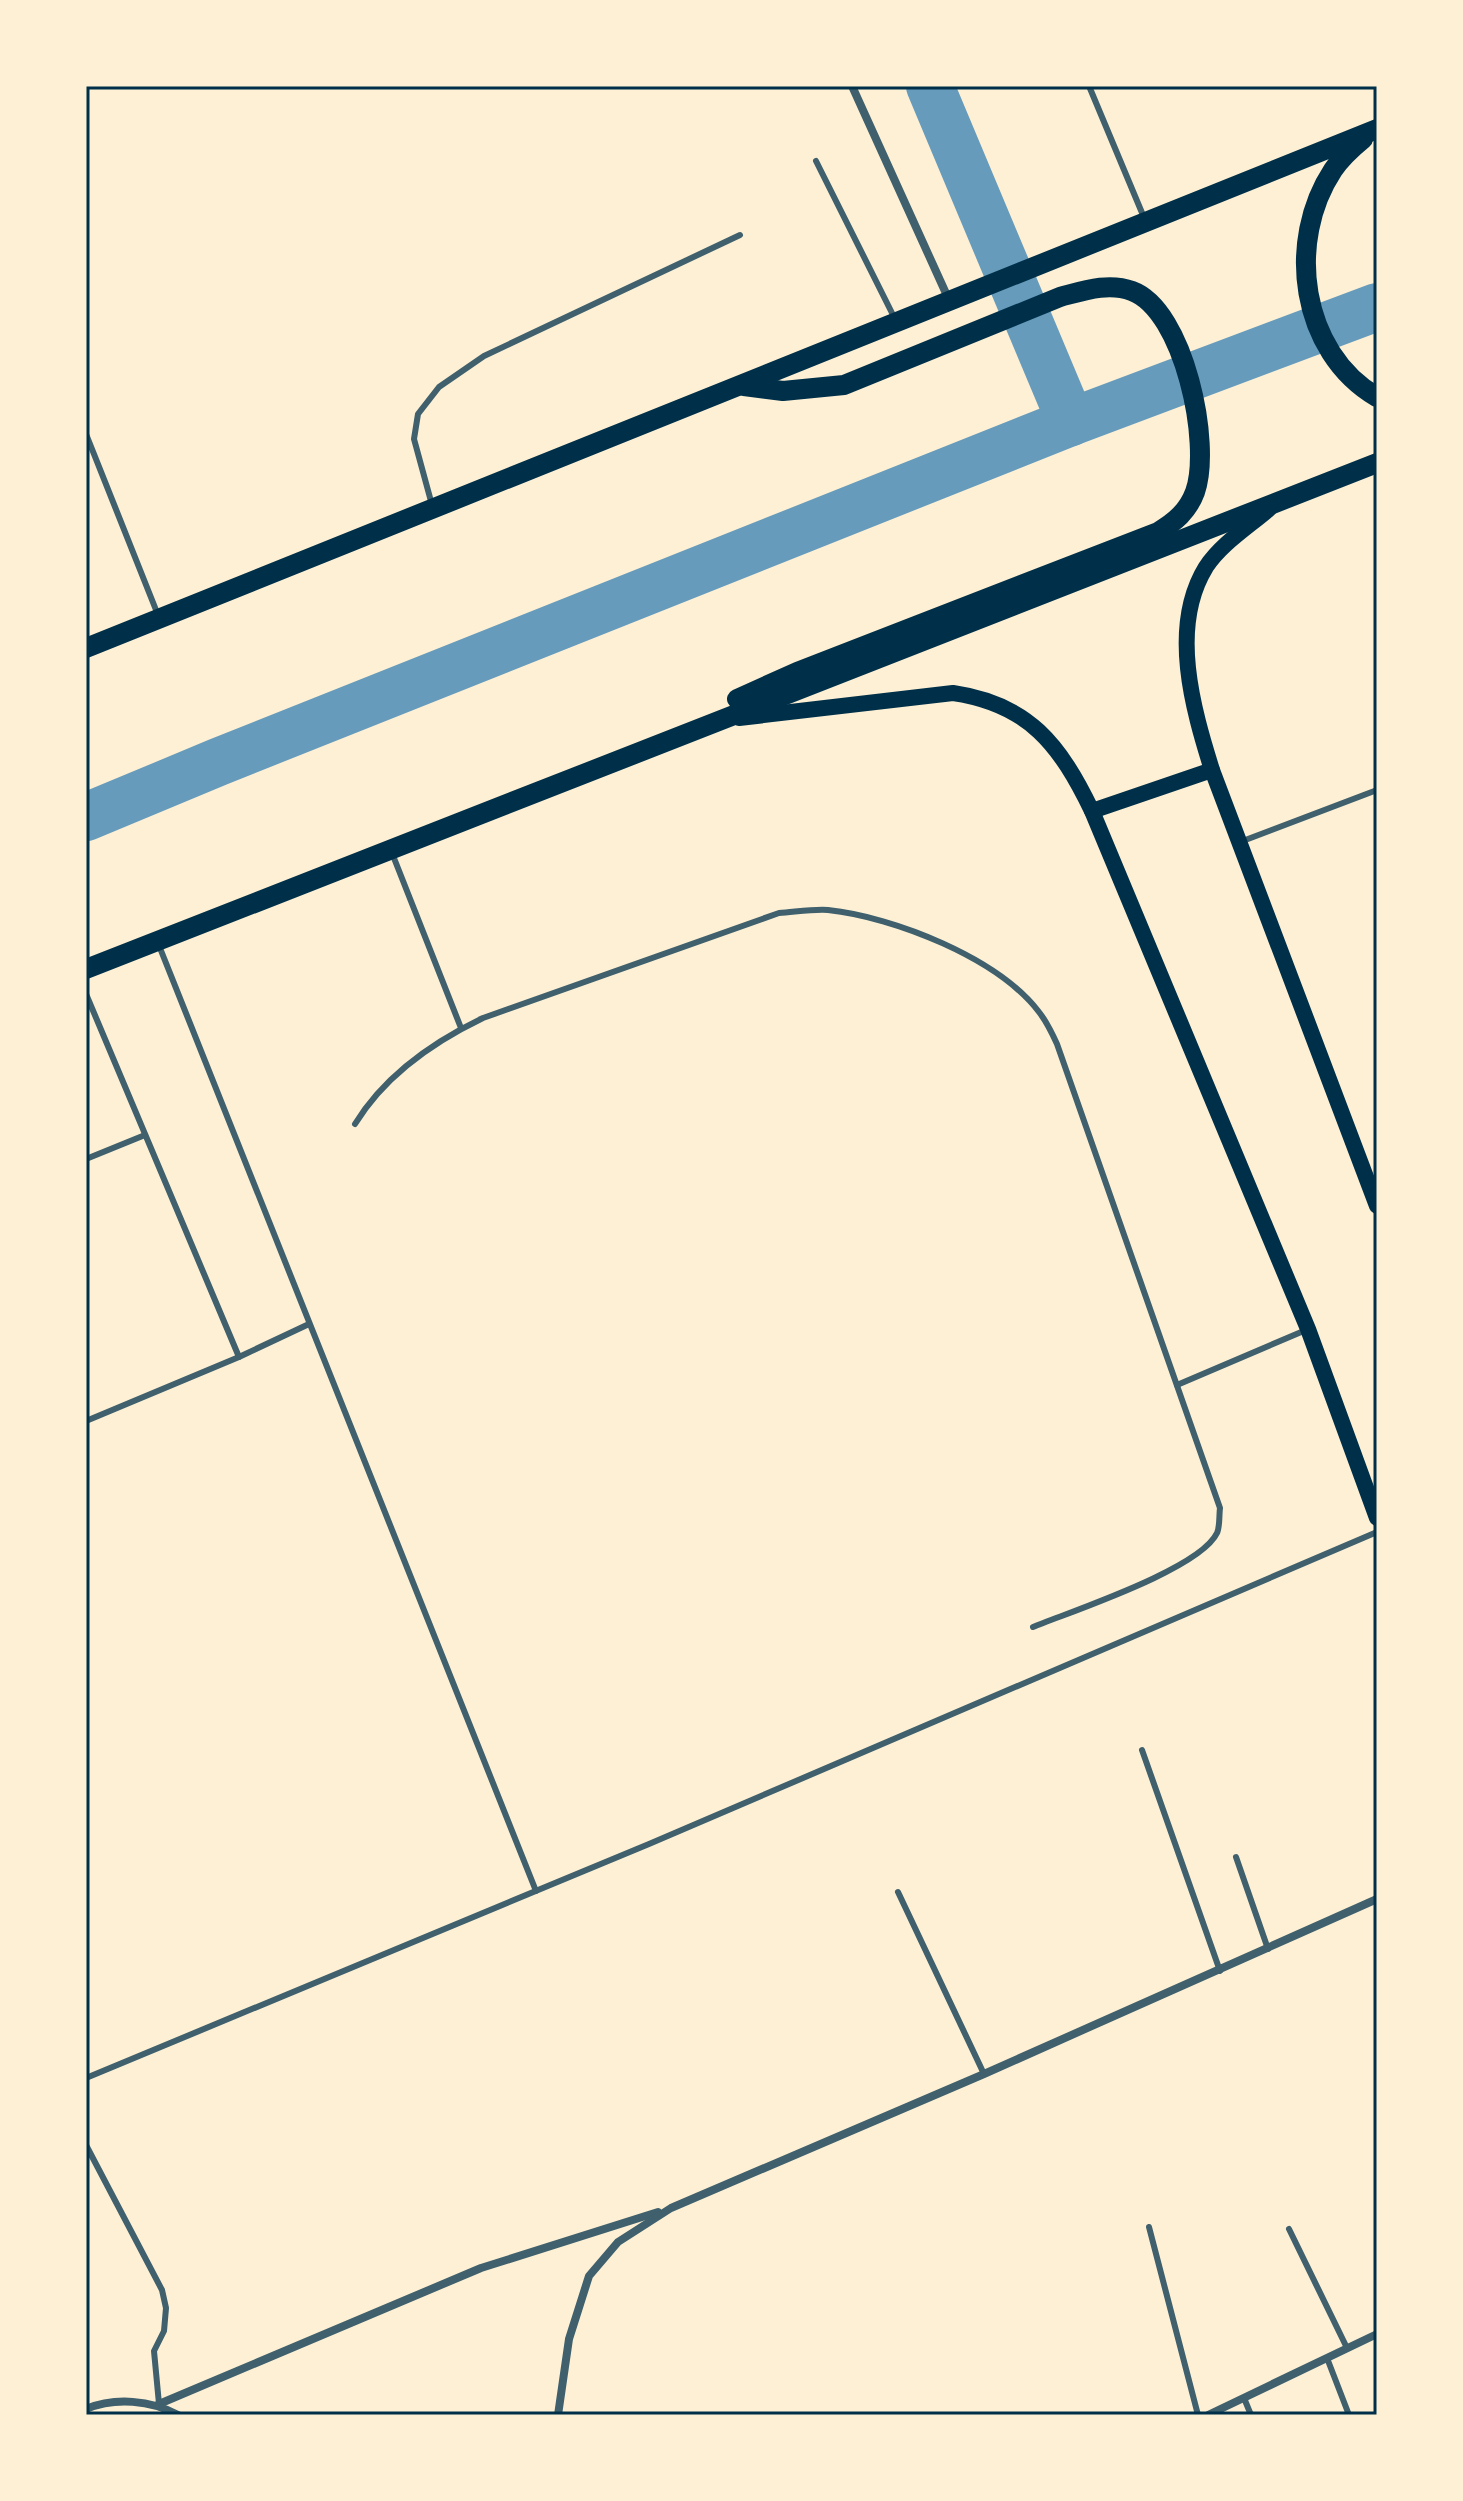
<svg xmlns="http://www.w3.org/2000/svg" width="1463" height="2501" font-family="'Golos Text',sans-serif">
  <rect width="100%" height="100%" fill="#fdf0d5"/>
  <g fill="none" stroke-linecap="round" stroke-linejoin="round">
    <g stroke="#669bbc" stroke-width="48">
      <polyline points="930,86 1071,422"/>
      <polyline points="86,817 218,762 1071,422 1377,307"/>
    </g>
    <g stroke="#3f606c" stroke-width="6">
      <polyline points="1089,86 1145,220"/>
      <polyline points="816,161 895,319"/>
      <polyline points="86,434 158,615"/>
      <polyline points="432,505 414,439 418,414 439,387 484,356 740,235"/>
      <polyline points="1240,842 1377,790"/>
      <polyline points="392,853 461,1028"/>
      <polyline points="158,943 536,1891"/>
      <polyline points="86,994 239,1357 86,1421"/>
      <path d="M355 1124C385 1075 433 1042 483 1018L779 913C795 912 812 909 828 910 894 917 998 958 1039 1012 1047 1022 1052 1033 1057 1044L1220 1508C1219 1515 1220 1527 1217 1533 1200 1569 1072 1611 1033 1627"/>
      <polyline points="86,1159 145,1135"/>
      <polyline points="239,1357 309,1324"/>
      <polyline points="1177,1385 1306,1330"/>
      <polyline points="1142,1750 1220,1971"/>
      <polyline points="1236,1857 1268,1949"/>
      <polyline points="898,1892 984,2074"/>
      <polyline points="86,2078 649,1844 1377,1532"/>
      <polyline points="86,2145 162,2290 166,2308 164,2331 154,2351 159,2404"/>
      <polyline points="1149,2227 1198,2415"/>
      <polyline points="1289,2229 1347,2348"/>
      <polyline points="1327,2358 1349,2415"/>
      <polyline points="1244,2398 1251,2415"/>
    </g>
    <g stroke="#3f606c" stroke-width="8">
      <polyline points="852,86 949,300"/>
      <polyline points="159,2404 481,2268 658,2212"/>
      <path d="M86 2409C115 2397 151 2400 178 2415"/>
      <polyline points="558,2415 569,2339 589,2276 618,2242 671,2208 984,2074 1377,1899"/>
      <polyline points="1208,2415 1377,2334"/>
    </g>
    <g stroke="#003049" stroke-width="16">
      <path d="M1269 509C1248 527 1221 544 1206 567 1169 627 1193 709 1212 770L1377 1206"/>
      <path d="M739 718 953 693C1029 704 1060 745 1092 811L1308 1329 1377 1518"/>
      <polyline points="1092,811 1212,770"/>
    </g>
    <g stroke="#003049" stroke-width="20">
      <path d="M1363 139C1352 148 1341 158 1333 170 1286 241 1300 352 1377 397"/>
      <polyline points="86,648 1377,129"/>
      <path d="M737 699 797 672 1158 532C1175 522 1188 511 1195 492 1212 444 1184 310 1132 291 1108 282 1083 291 1060 297L844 385 783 391 744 386"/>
      <polyline points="86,969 1377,463"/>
    </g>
  </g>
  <rect width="1463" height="2501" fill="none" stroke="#fdf0d5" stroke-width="176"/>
  <rect x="88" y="88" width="1287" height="2325" fill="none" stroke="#003049" stroke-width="3"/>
</svg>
